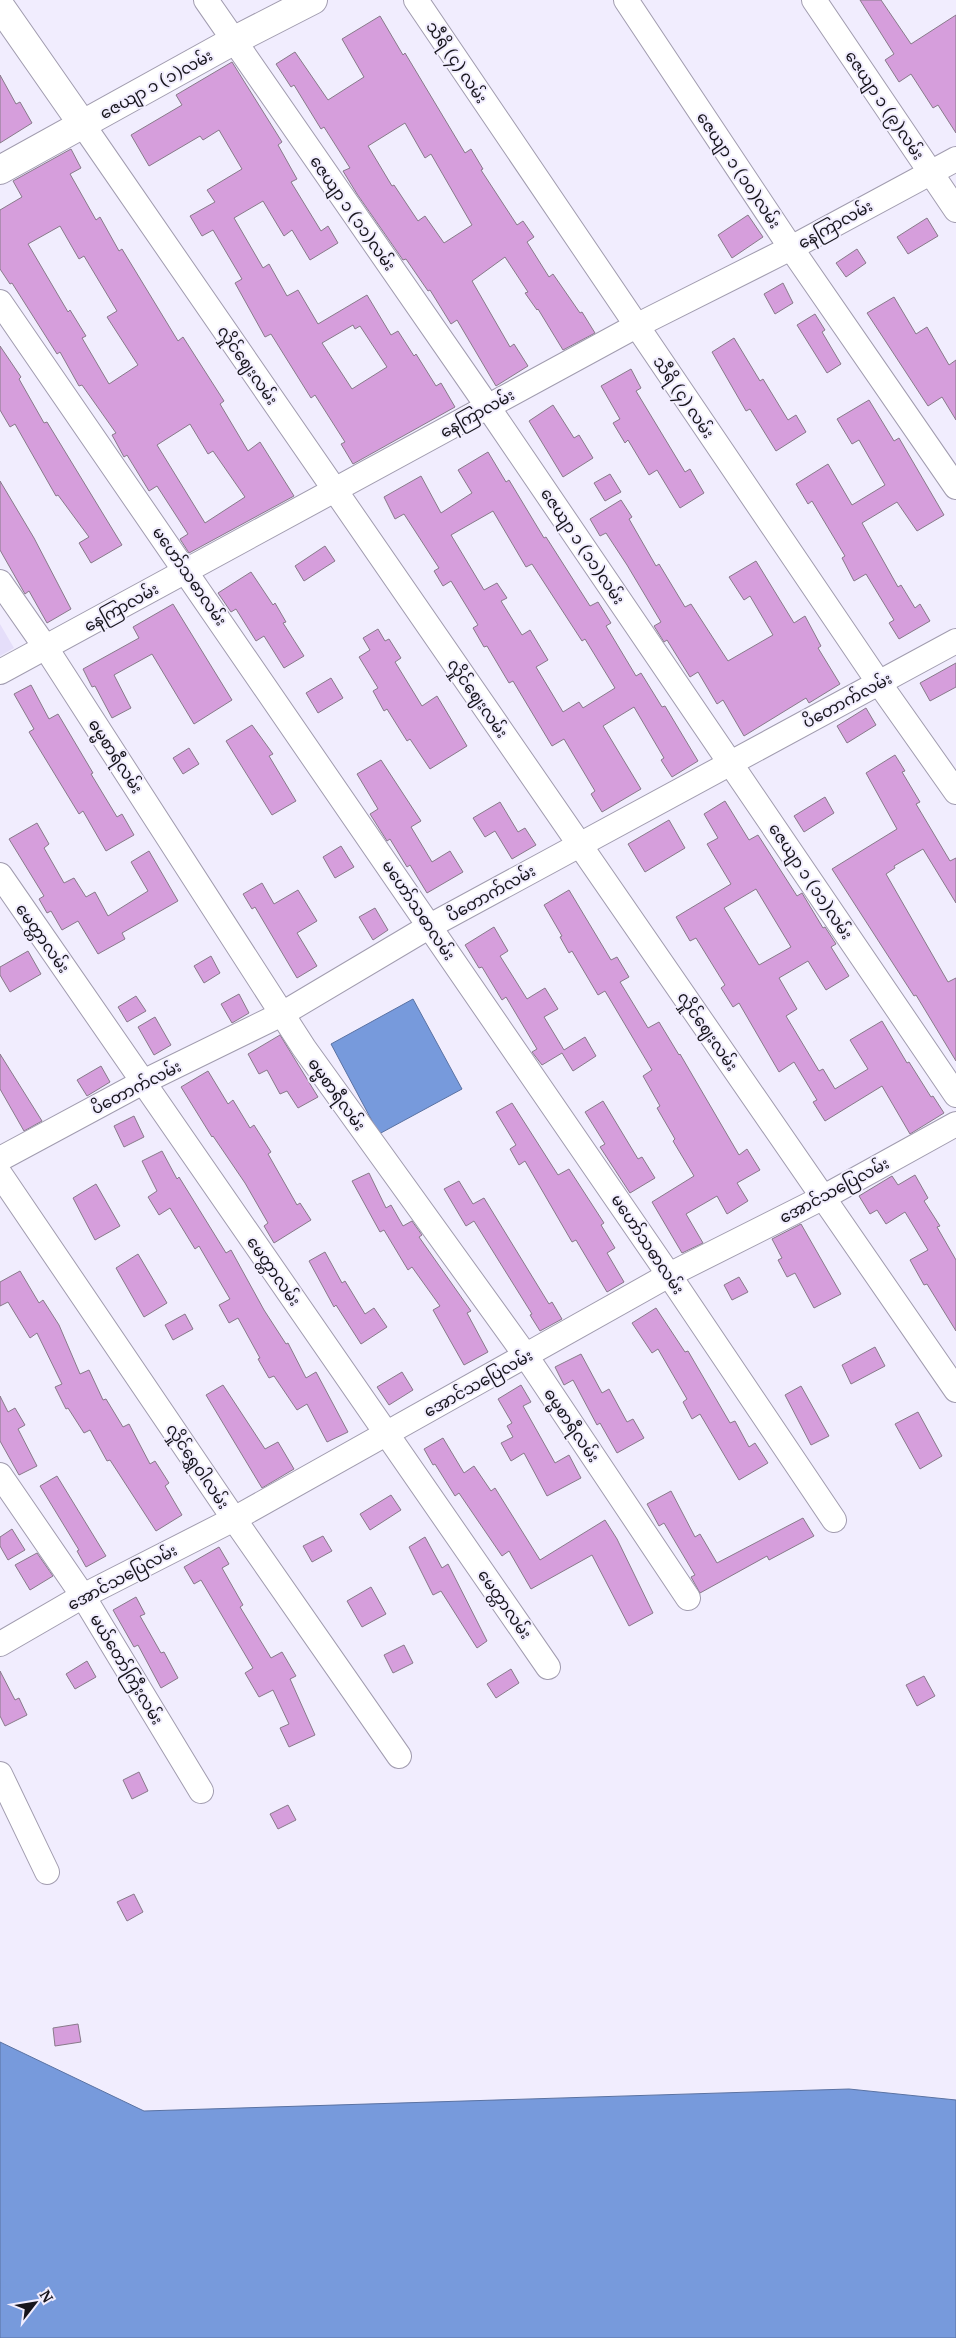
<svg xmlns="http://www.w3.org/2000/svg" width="956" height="2338" font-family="Merriweather,'Noto Sans Myanmar',serif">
  <rect width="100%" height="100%" fill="#f1edfe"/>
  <polygon fill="#e5defa" points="0,624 14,648 0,656"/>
  <g fill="#779adc" stroke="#5a72a2">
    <polygon points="413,999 462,1089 379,1134 331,1044"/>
    <polygon points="0,2042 144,2111 849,2089 956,2100 956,2338 0,2338"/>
  </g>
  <g fill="#d69edc" stroke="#887a8a" fill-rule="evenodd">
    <polygon points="860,0 881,0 911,44 956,15 956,133 938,105 933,108 911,74 899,82 885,60 894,54"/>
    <path d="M380 16 403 55 405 53 465 153 471 149 483 169 481 170 517 225 523 221 534 237 527 242 549 277 553 274 580 313 582 312 595 333 563 350 538 309 537 310 525 293 528 292 505 257 472 281 510 347 514 344 528 366 496 386 457 320 451 324 430 290 428 291 406 259 403 260 357 194 343 171 350 168 324 127 321 129 294 85 291 87 276 64 295 52 328 100 364 77 342 39ZM405 123 425 158 431 154 472 225 444 243 425 216 418 221 394 185 392 186 368 146Z"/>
    <path d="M232 62 282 142 278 145 297 179 291 182 321 231 328 226 338 243 310 260 292 230 284 236 263 201 234 218 263 268 269 264 287 296 298 290 318 324 367 295 391 335 398 331 414 356 416 354 436 386 441 383 455 407 353 464 341 444 345 442 315 395 311 398 271 334 265 337 235 283 242 279 213 230 202 236 190 216 215 202 207 190 242 169 219 130 203 140 200 136 149 166 131 135 182 105 176 95ZM353 325 355 329 360 326 387 367 352 389 322 343Z"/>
    <polygon points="0,75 16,104 20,102 32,123 0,143"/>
    <path d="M71 149 81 168 70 174 96 220 100 217 119 251 122 249 178 341 183 337 224 401 220 404 248 451 260 442 294 496 189 553 180 539 188 534 157 486 149 491 127 455 124 457 112 435 116 433 82 385 79 386 60 352 57 354 12 283 10 284 0 269V210L22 197 13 181ZM60 226 79 259 84 256 117 311 107 317 138 365 109 384 82 338 86 336 70 310 68 312 28 244ZM190 424 208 454 213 451 245 497 205 523 157 445Z"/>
    <polygon points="748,215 763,237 732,258 718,235"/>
    <polygon points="927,218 938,236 908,254 897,237"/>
    <polygon points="857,249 866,263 846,277 836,263"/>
    <polygon points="783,283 793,303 775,314 764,294"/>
    <polygon points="894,297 916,334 927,327 949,365 956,360 956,420 942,397 928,406 867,313"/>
    <polygon points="815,314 825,330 822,332 841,364 827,373 797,325"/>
    <polygon points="734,338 760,381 763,379 788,420 796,415 806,432 776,451 750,409 746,411 712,352"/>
    <polygon points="0,346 21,377 19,379 44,423 47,422 122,545 91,563 79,543 89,537 58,495 56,496 15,424 10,427 0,410"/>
    <polygon points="631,369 641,388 636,391 685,472 690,469 704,493 680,508 657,470 649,475 628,440 625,443 613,423 620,419 601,386"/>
    <polygon points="869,400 894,441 899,438 944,515 917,531 897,502 862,523 898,587 901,585 915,608 920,604 930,621 899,639 889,623 894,620 866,574 854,581 842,558 845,556 812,501 808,504 796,484 828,464 852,505 885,485 859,440 852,444 837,419"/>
    <polygon points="553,405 574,438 579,435 593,458 563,477 529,421"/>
    <path d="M488 452 506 482 509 480 544 538 546 537 590 606 598 602 611 623 606 626 636 676 641 673 662 707 665 706 698 761 672 777 661 760 664 758 634 707 603 726 641 789 602 812 591 794 595 791 564 739 552 746 513 681 509 683 487 646 484 647 473 628 478 625 451 581 443 586 434 571 439 568 404 514 395 519 384 497 421 476 441 513 472 493 458 470ZM493 511 526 567 532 564 582 641 585 639 615 688 583 708 579 702 563 712 536 667 548 660 530 630 522 635 501 601 507 598 497 583 484 590 451 535Z"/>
    <polygon points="610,474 621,492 605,501 594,483"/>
    <polygon points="0,481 34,538 71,609 47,623 29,591 25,594 0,550"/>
    <polygon points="621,500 632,517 629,519 656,566 659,564 685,607 691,604 728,661 773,635 750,596 744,600 729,577 756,561 794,623 805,616 821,646 818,648 840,684 809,703 806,698 744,736 723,700 717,704 698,672 690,677 667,640 664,642 654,626 661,622 627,565 606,533 600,536 590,519"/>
    <polygon points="325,546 335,561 304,581 295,566"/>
    <polygon points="251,572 273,605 275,603 286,622 283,623 304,656 284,668 264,636 256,641 236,609 231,612 218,593"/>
    <polygon points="173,604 232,700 194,724 152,654 114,675 131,708 112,718 95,686 92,687 83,669 139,638 133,627"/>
    <polygon points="378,629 385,641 389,639 401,658 395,662 422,706 437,696 467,746 430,769 410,739 407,741 387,709 384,711 373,691 378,688 359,657 370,650 363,638"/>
    <polygon points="956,663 956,687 930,701 920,683"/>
    <polygon points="331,678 343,698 318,713 306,693"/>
    <polygon points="31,685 49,719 58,714 93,773 91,774 117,817 122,814 134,835 106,851 83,811 79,814 29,732 34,729 14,694"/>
    <polygon points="866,708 876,725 847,743 837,726"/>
    <polygon points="252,725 273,754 269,756 296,801 272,815 226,741"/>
    <polygon points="189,748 199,764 183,774 173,758"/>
    <polygon points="895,755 905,771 902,772 920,802 916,804 950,861 956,858 956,903 923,849 894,866 895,868 886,874 948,982 956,978 956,1061 916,995 914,996 832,869 897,829 866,773"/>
    <polygon points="381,760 421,821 411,827 432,862 450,851 463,872 427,893 410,865 407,867 390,839 387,841 370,814 378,809 357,774"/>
    <polygon points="825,797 834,813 804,832 794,816"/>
    <path d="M725 801 749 840 758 835 797 896 802 893 823 928 825 927 836 944 831 947 849 976 826 990 808 961 779 978 797 1009 786 1016 819 1071 823 1069 835 1089 868 1069 850 1040 882 1021 907 1063 909 1062 931 1097 933 1096 944 1113 910 1134 882 1086 825 1121 813 1102 817 1100 794 1062 779 1072 739 1003 733 1007 721 988 725 985 696 938 690 941 676 917 731 884 707 844 718 838 704 814ZM756 889 791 947 759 965 724 908Z"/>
    <polygon points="500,802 518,832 525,828 536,845 512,859 495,831 485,837 473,818"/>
    <polygon points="669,820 685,848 645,872 628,844"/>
    <polygon points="37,823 49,844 44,848 64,883 74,878 86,897 95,892 108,916 148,891 131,862 149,851 178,901 122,933 125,939 98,954 78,921 62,930 51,911 47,913 39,899 44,896 9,839"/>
    <polygon points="341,846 354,867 335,878 323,857"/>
    <polygon points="262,883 274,904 298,890 317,921 297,933 317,966 297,978 255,907 252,909 243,894"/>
    <polygon points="569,890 611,960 617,957 629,977 620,982 648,1028 659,1022 679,1055 680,1054 739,1155 747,1149 760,1170 737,1183 748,1201 727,1214 717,1196 686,1214 703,1243 682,1253 652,1202 694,1176 673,1141 675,1139 657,1108 660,1106 643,1076 652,1070 605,991 598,995 572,951 569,953 560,937 562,936 544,905"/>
    <polygon points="375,908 388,930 373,940 359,917"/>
    <polygon points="494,927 508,951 500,956 527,999 545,988 558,1009 544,1017 564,1050 585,1037 596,1056 573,1071 562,1053 542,1065 532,1052 537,1049 506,997 502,1000 482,967 479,968 465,945"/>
    <polygon points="28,951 41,974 10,992 0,975 0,967"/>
    <polygon points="211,956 220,973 204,983 194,966"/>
    <polygon points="239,994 249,1013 232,1023 221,1004"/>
    <polygon points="136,996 146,1011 127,1022 118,1007"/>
    <polygon points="155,1017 171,1045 154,1055 138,1027"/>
    <polygon points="280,1035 318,1097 298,1108 287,1091 280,1094 267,1070 259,1074 248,1054"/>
    <polygon points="0,1054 42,1121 24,1131 0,1089"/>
    <polygon points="101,1066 110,1082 87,1096 77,1080"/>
    <polygon points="208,1071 228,1104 233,1100 250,1128 254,1125 271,1152 268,1154 297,1205 300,1203 311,1220 274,1243 264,1226 268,1223 245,1183 213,1136 212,1137 181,1087"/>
    <polygon points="603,1101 638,1159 642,1157 655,1178 630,1193 600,1147 605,1144 585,1112"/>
    <polygon points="512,1103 558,1175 569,1169 604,1223 601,1225 615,1248 607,1253 624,1282 607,1292 576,1240 572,1242 525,1161 519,1165 510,1149 516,1145 496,1112"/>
    <polygon points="134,1116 144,1137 124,1147 114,1126"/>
    <polygon points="162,1151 177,1179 179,1177 226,1253 231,1250 264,1310 286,1344 288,1343 306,1378 316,1372 348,1432 327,1442 307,1404 297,1410 274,1376 269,1378 258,1359 260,1358 238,1318 229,1323 219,1305 230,1299 199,1246 195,1249 170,1208 159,1215 148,1197 157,1191 142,1161"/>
    <polygon points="369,1173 386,1208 391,1205 403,1226 412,1221 422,1235 419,1237 471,1311 467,1313 488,1352 464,1365 433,1310 440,1306 412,1267 408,1270 384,1230 380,1232 352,1181"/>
    <polygon points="915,1175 928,1198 924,1201 940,1226 937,1227 956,1260 956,1331 927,1284 924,1285 910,1260 928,1250 905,1212 886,1224 877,1210 870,1214 859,1196 892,1176 898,1185"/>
    <polygon points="459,1181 473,1204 484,1198 549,1304 552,1302 562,1319 540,1331 530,1315 532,1314 474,1221 466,1226 444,1189"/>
    <polygon points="96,1184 120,1226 95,1240 73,1198"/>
    <polygon points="801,1224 841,1294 814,1308 795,1273 787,1277 778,1260 782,1258 772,1239"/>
    <polygon points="325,1252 342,1283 345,1281 365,1314 374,1308 387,1327 361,1344 336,1305 334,1307 309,1261"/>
    <polygon points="138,1254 167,1303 144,1317 116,1268"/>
    <polygon points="20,1271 39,1303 43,1300 59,1325 80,1374 89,1370 103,1400 106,1399 123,1427 129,1424 150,1464 155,1461 169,1483 165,1486 182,1515 156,1531 110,1460 107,1461 90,1430 84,1433 68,1408 66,1409 55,1387 62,1384 37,1333 30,1338 8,1302 0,1306 0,1282"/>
    <polygon points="739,1277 748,1292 732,1300 724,1285"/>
    <polygon points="656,1308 685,1352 688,1351 730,1423 735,1421 749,1447 755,1443 768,1463 739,1480 700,1414 692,1419 683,1402 687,1399 658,1349 652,1353 632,1323"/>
    <polygon points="185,1314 193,1329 173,1340 165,1325"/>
    <polygon points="875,1347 885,1366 851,1384 842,1365"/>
    <polygon points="581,1354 602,1393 609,1389 627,1422 633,1419 644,1438 617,1453 600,1423 597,1425 573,1380 564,1385 555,1367"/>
    <polygon points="402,1372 413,1390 389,1405 377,1387"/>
    <polygon points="223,1385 265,1449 278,1442 294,1469 262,1488 206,1395"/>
    <polygon points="521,1385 531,1402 523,1406 555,1463 569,1455 581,1478 547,1496 524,1453 511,1461 501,1443 513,1437 507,1426 512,1423 498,1399"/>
    <polygon points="801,1386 829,1436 811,1445 785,1395"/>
    <polygon points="0,1396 8,1412 15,1408 25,1425 18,1429 37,1466 19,1475 0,1441"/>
    <polygon points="918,1412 942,1456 920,1469 895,1424"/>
    <polygon points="443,1438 464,1473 474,1466 491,1491 495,1488 540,1560 605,1520 617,1539 653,1613 629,1626 592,1555 531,1589 509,1551 502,1556 459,1493 455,1496 435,1464 433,1465 424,1449"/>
    <polygon points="57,1476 106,1556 86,1567 77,1551 79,1550 40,1486"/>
    <polygon points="671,1491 695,1537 700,1534 717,1563 803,1518 814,1536 769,1560 767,1556 700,1593 691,1577 695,1575 664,1523 659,1526 647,1504"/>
    <polygon points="391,1495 401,1510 370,1530 360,1514"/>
    <polygon points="12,1529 25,1550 8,1560 0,1546 0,1537"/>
    <polygon points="323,1536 332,1551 312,1562 303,1546"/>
    <polygon points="425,1537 442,1568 448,1564 487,1641 477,1648 441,1591 433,1595 409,1547"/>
    <polygon points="219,1547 229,1564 222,1568 243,1605 240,1607 271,1658 282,1652 296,1676 290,1679 315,1735 289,1747 280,1728 289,1724 273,1690 259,1697 245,1673 253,1668 201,1580 194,1584 184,1567"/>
    <polygon points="37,1553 53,1576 30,1590 15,1565"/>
    <polygon points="371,1587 386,1614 362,1627 347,1601"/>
    <polygon points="136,1597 145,1614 140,1616 161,1653 164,1652 178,1678 161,1688 138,1645 134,1647 113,1610"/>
    <polygon points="404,1645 413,1663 393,1673 384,1655"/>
    <polygon points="87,1661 96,1677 75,1689 66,1674"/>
    <polygon points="511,1669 519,1683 496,1698 487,1684"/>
    <polygon points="0,1671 15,1700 19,1698 27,1715 5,1726 0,1716"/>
    <polygon points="924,1676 935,1696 917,1706 906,1685"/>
    <polygon points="139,1772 148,1791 132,1799 123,1780"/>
    <polygon points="288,1805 296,1820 278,1829 270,1814"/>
    <polygon points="134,1894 143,1912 127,1921 117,1902"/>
    <polygon points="78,2024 81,2042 55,2046 53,2028"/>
  </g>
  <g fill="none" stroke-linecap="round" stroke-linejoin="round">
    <g stroke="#a19caf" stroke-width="26">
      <g id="street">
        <polyline points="206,0 488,407 956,1095"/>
        <polyline points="416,0 879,683 956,792"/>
        <polyline points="626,0 791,248 956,487"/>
        <polyline points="814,0 956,210"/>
        <polyline points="83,125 956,1390"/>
        <polyline points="0,302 669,1275 834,1520"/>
        <polyline points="0,582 46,648 304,1048 526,1356 688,1598"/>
        <polyline points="0,672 636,326 791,248 956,159"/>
        <polyline points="0,875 548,1667"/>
        <polyline points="0,1159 143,1082 282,1014 430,926 956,641"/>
        <polyline points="0,1174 234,1519 399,1756"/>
        <polyline points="0,1475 83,1596 201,1791"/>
        <polyline points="0,1644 83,1596 234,1519 669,1275 824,1197 956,1124"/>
        <polyline points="0,1774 47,1872"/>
      </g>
    </g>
    <g stroke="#a19caf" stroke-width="30">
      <g id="secondary">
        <polyline points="0,6 83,125"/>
        <polyline points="0,170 233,41 313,0"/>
      </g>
    </g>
    <use href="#street" stroke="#fff" stroke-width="24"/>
    <use href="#secondary" stroke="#fff" stroke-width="28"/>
  </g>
  <g text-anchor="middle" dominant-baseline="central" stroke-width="4" stroke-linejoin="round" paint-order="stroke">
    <g font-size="16" fill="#16141b" stroke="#f1edfe">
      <text transform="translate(457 62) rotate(56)">သီရိ (၄) လမ်း</text>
      <text transform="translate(156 84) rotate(-29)">ဇေယျာ ၁ (၁)လမ်း</text>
      <text transform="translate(885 105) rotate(56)">ဇေယျာ ၁ (၉)လမ်း</text>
      <text transform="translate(739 170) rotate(56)">ဇေယျာ ၁ (၁၀)လမ်း</text>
      <text transform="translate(353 213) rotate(55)">ဇေယျာ ၁ (၁၁)လမ်း</text>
      <text transform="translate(835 224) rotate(-29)">နေကြာလမ်း</text>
      <text transform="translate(248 365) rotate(55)">လှိုင်ဈေးလမ်း</text>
      <text transform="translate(684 397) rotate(56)">သီရိ (၄) လမ်း</text>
      <text transform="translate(477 413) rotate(-29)">နေကြာလမ်း</text>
      <text transform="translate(583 546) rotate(56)">ဇေယျာ ၁ (၁၁)လမ်း</text>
      <text transform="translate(190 576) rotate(55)">မဟော်သဓာလမ်း</text>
      <text transform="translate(121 607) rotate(-29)">နေကြာလမ်း</text>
      <text transform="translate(478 698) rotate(55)">လှိုင်ဈေးလမ်း</text>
      <text transform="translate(847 700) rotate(-28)">ပိတောက်လမ်း</text>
      <text transform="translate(116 756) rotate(57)">ဓမ္မစာရီလမ်း</text>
      <text transform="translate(811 881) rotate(56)">ဇေယျာ ၁ (၁၁)လမ်း</text>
      <text transform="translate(491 893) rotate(-29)">ပိတောက်လမ်း</text>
      <text transform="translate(419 910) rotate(56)">မဟော်သဓာလမ်း</text>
      <text transform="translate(43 938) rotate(55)">မေတ္တာလမ်း</text>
      <text transform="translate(708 1031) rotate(55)">လှိုင်ဈေးလမ်း</text>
      <text transform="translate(136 1087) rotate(-27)">ပိတောက်လမ်း</text>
      <text transform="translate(337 1094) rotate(54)">ဓမ္မစာရီလမ်း</text>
      <text transform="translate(834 1190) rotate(-28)">အောင်သပြေလမ်း</text>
      <text transform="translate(648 1244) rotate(56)">မဟော်သဓာလမ်း</text>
      <text transform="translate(274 1271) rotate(55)">မေတ္တာလမ်း</text>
      <text transform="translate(478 1383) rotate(-29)">အောင်သပြေလမ်း</text>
      <text transform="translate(572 1425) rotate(56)">ဓမ္မစာရီလမ်း</text>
      <text transform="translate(198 1466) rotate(56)">လှိုင်ရွှေဝါလမ်း</text>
      <text transform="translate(122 1577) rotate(-28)">အောင်သပြေလမ်း</text>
      <text transform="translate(505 1604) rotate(55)">မေတ္တာလမ်း</text>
      <text transform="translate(127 1669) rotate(59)">မယ်တော်ကြီးလမ်း</text>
    </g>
  </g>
  <g transform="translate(35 2303) rotate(59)" stroke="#f1edfe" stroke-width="4" paint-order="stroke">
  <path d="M0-4L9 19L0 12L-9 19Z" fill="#16141b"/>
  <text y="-8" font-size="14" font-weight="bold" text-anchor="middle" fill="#16141b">N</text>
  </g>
</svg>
